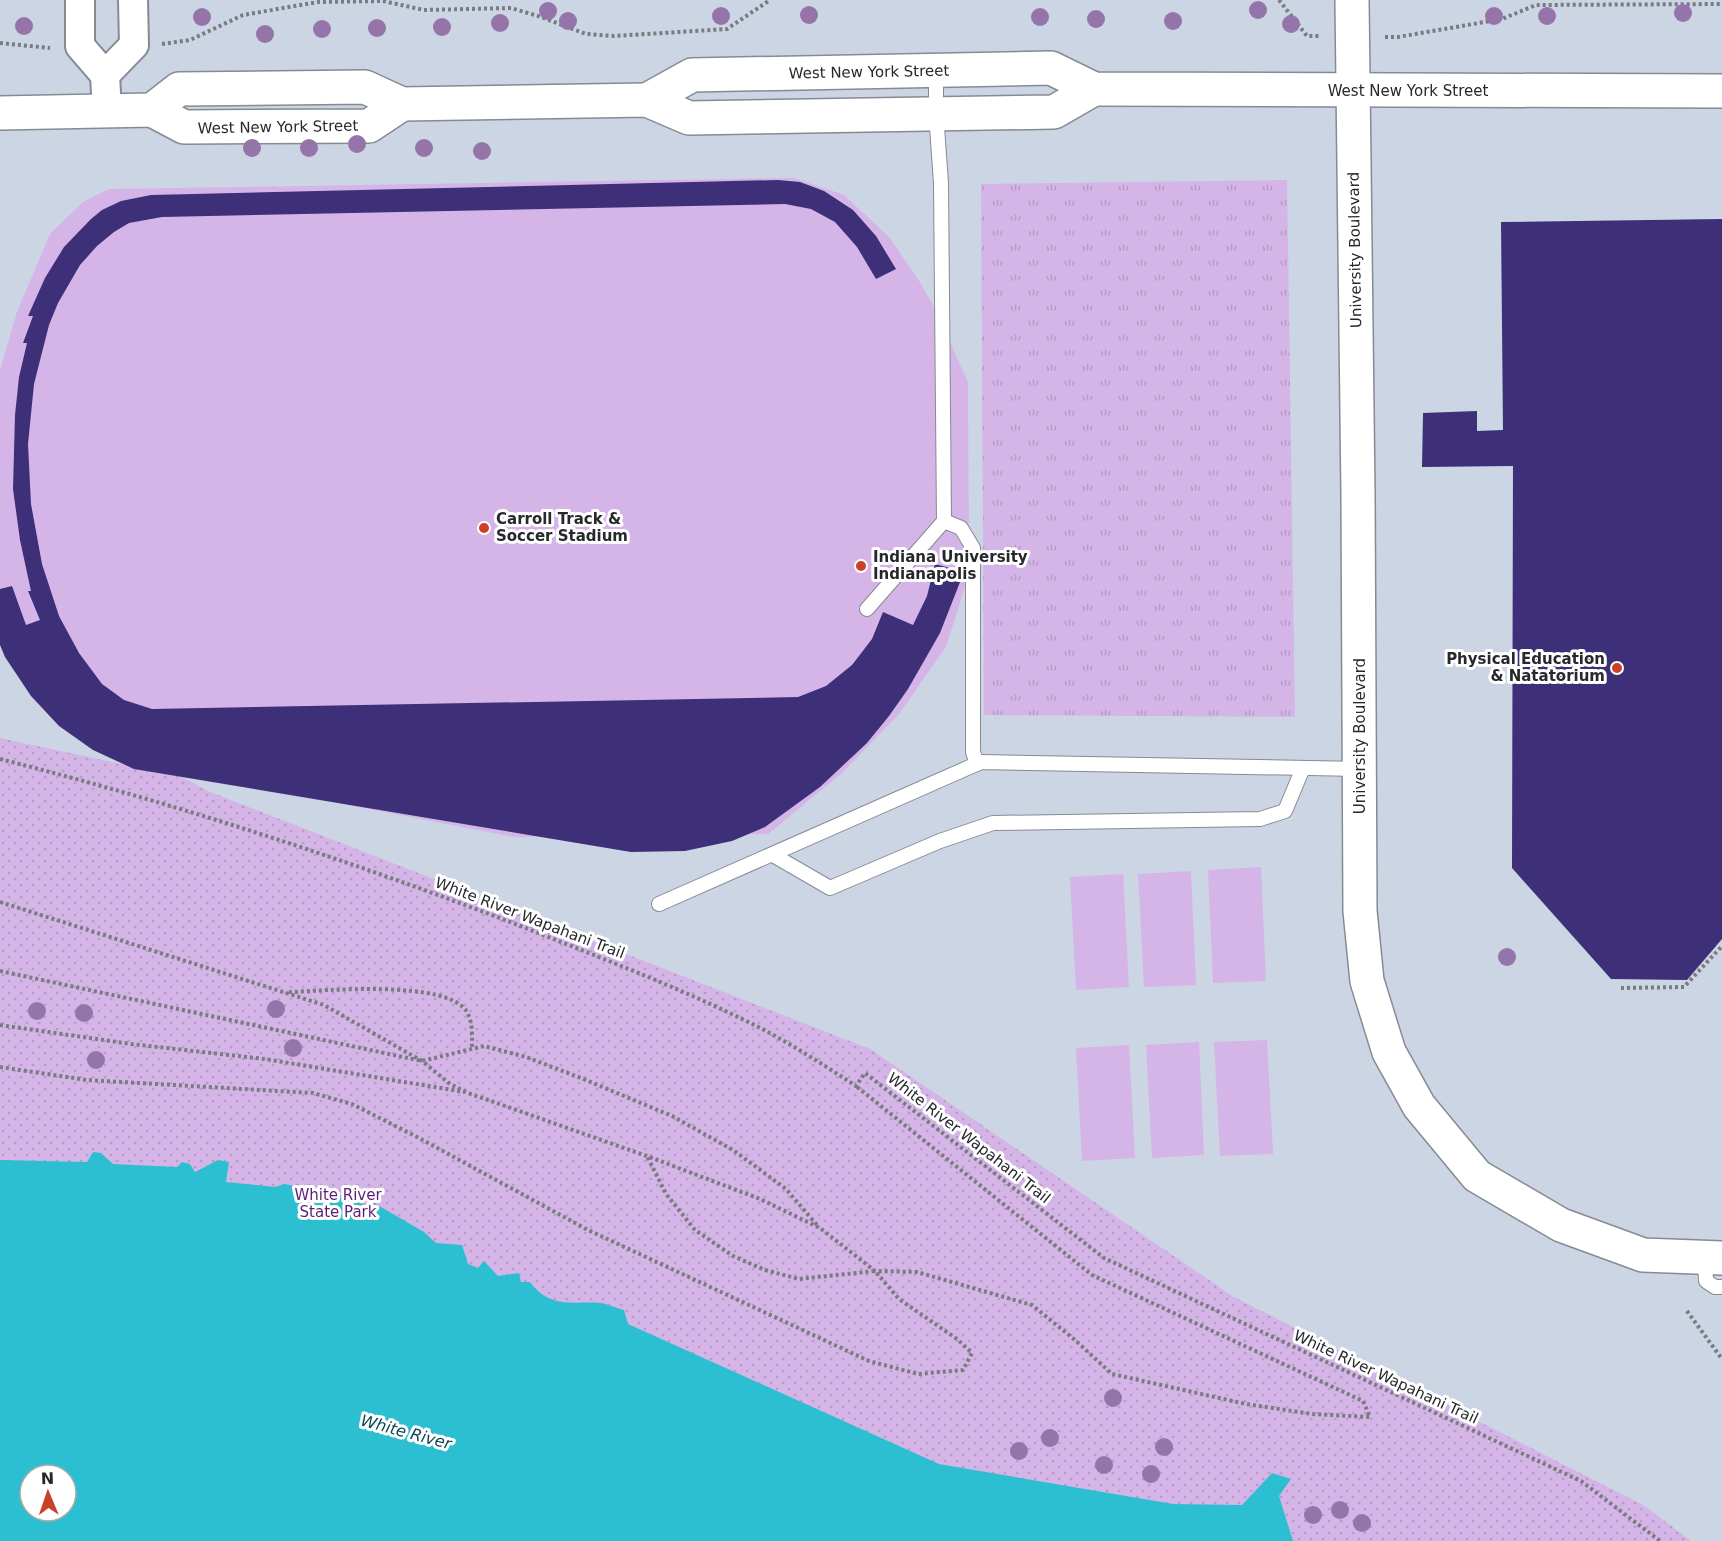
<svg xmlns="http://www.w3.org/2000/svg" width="1722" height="1541" font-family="'DejaVu Sans',sans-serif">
  <defs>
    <pattern id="grass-tufts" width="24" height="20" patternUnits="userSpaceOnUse" patternTransform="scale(1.5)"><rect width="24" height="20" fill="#d5b5e7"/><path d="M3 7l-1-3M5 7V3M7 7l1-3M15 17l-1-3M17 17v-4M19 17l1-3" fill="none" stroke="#b79cc6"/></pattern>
    <pattern id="park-dots" width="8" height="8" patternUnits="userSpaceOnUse" patternTransform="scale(1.5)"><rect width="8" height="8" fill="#d5b5e7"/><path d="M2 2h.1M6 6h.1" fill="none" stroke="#b79cc6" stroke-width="1.8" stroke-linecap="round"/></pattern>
  </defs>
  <rect width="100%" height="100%" fill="#dbe0e8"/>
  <polygon fill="#ccd5e3" points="0,0 1722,0 1722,1541 1500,1541 0,1132"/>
  <polygon fill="url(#grass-tufts)" points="1287,180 1295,717 984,715 981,184"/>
  <path fill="url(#park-dots)" fill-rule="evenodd" d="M0 738 182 777 208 791 870 1049 1234 1297 1645 1506 1691 1541H0ZM30 1475H66V1511H30Z"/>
  <g fill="#d5b5e7">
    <polygon points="794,178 844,195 889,237 918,279 933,305 968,382 969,574 946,647 899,714 842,773 768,834 514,837 234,783 0,640 0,370 17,312 50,234 83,202 109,189"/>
    <polygon points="1261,867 1266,981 1213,983 1208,870"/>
    <polygon points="1191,871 1196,985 1144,987 1138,874"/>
    <polygon points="1123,874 1129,987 1076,990 1070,877"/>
    <polygon points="1267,1040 1273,1154 1220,1156 1214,1042"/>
    <polygon points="1199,1042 1204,1155 1152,1158 1146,1045"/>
    <polygon points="1129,1045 1135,1158 1082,1161 1076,1048"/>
  </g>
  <path fill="#2cbfd2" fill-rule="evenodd" d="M93 1152 101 1153 113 1164 177 1167 182 1162 190 1164 195 1172 218 1160 229 1162 226 1182 275 1187 284 1184 336 1193 369 1207 374 1203 424 1232 436 1243 462 1245 468 1264 478 1268 484 1261 498 1276 519 1273 521 1282H530C550 1309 572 1301 601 1303 608 1304 616 1308 624 1310L628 1324 939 1464 1173 1504 1242 1505 1272 1473 1291 1479 1279 1496 1293 1541H0V1160L87 1162ZM30 1475H66V1511H30Z"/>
  <g fill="#3d2f78">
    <polygon points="778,180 800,182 824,191 853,210 876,236 896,269 876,279 857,247 835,222 811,209 785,204 162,217 129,223 114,232 97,246 80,265 58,303 49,325 34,384 28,444 31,504 42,564 59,616 79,653 102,684 124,700 152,709 798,697 826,686 852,665 872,639 883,612 913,625 927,596 935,564 964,572 940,633 908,689 889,716 867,743 820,787 765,827 732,841 685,851 631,852 134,769 93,750 59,726 31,696 5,657 0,645 0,589 12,586 26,625 40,620 28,591 31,591 20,540 13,489 15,415 19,377 27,343 23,343 33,316 28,316 45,278 64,247 91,219 102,210 121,201 151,195"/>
    <polygon points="1722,219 1722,939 1687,980 1611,979 1512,868 1513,466 1422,467 1423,413 1477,411 1477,431 1503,430 1501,222"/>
  </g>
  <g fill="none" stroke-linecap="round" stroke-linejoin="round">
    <g stroke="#868a92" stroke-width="16">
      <g id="service">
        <polyline points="944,521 961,528 973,548 973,752 977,764"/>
        <polyline points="867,609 944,521 941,183 936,113 936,71"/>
        <polyline points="773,855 830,888 940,841 993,823 1260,819 1285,811 1303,768"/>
        <polyline points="659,904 981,762 1360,769"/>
        <polyline points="1705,1259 1706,1281 1715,1287 1722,1287"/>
      </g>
    </g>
    <g stroke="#868a92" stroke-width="32">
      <g id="minor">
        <polyline points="80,0 80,46 105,75 107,111"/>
        <polyline points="105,75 134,45 133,0"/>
      </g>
    </g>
    <g stroke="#868a92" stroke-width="36">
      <polyline id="tertiary" points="1352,0 1358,494 1360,911 1367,981 1389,1052 1419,1106 1477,1176 1561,1225 1643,1255 1722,1258"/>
    </g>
    <g stroke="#868a92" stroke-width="36">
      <g id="secondary">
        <polyline points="647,100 692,75 1051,68 1094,89 1722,91"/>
        <polyline points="152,110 179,89 365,87 402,104 647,100 689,118 1054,112 1094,89"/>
        <polyline points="0,113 152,110 184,127 369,126 402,104"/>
      </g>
    </g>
    <g stroke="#787b80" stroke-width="4" stroke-dasharray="3 3" stroke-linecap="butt">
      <polyline points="1279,0 1307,36 1321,36"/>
      <polyline points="1385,37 1398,37 1502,19 1536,5 1722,4"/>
      <polyline points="0,43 50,48"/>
      <polyline points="162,44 190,40 243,15 318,2 383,1 424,10 511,8 538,16 586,34 614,36 727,29 770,0"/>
      <path d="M0 759C178 804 352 861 523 927 596 956 670 984 740 1018 781 1037 819 1062 856 1086L865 1073 1104 1258 1581 1481 1660 1541"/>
      <polyline points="0,902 324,1005 422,1061 450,1084 468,1093 647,1156 760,1199 820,1228 875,1271 917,1272 1032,1305 1075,1340 1112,1374 1246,1404 1312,1414 1370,1417 1363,1401 1092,1275 856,1086"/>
      <polyline points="0,971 422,1061 484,1046 526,1057 581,1078 672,1116 733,1150 786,1189 817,1225"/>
      <polyline points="1621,988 1684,987 1722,946"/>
      <path d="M289 992C325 991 447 979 467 1012 473 1023 472 1036 472 1048"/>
      <polyline points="0,1025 131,1044 265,1059 465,1092"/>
      <polyline points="0,1067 87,1080 313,1093 352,1104 419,1138 588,1230 869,1361 918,1374 963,1370 972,1353 957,1339 899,1299 875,1271 799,1279 765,1270 733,1256 695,1230 666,1194 647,1156"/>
      <polyline points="1687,1311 1722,1359"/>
    </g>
    <use href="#service" stroke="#fff" stroke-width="14"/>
    <use href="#minor" stroke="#fff" stroke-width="28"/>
    <use href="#tertiary" stroke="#fff" stroke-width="33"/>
    <use href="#secondary" stroke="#fff" stroke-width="33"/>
  </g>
  <g fill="#9575a9">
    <circle cx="1258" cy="10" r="9"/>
    <circle cx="548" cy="11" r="9"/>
    <circle cx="1683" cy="13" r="9"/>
    <circle cx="809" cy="15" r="9"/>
    <circle cx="721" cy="16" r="9"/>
    <circle cx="1494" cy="16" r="9"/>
    <circle cx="1547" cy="16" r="9"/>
    <circle cx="202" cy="17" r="9"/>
    <circle cx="1040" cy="17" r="9"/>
    <circle cx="1096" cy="19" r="9"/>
    <circle cx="568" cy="21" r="9"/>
    <circle cx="1173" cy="21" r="9"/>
    <circle cx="500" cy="23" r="9"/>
    <circle cx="1291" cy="24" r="9"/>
    <circle cx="24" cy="26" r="9"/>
    <circle cx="442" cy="27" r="9"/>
    <circle cx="377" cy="28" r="9"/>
    <circle cx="322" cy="29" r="9"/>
    <circle cx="265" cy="34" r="9"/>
    <circle cx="357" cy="144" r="9"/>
    <circle cx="252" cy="148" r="9"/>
    <circle cx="309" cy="148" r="9"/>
    <circle cx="424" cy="148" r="9"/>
    <circle cx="482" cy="151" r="9"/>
    <circle cx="1507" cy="957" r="9"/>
    <circle cx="276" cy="1009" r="9"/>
    <circle cx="37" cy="1011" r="9"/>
    <circle cx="84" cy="1013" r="9"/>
    <circle cx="293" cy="1048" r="9"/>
    <circle cx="96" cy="1060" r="9"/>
    <circle cx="1113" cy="1398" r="9"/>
    <circle cx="1050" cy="1438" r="9"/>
    <circle cx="1164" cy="1447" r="9"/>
    <circle cx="1019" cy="1451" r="9"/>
    <circle cx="1104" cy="1465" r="9"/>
    <circle cx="1151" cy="1474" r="9"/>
    <circle cx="1340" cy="1510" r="9"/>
    <circle cx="1313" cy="1515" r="9"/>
    <circle cx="1362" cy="1523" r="9"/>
  </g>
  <g fill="#cb4028" stroke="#fff" stroke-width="2">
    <circle cx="484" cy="528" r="6"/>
    <circle cx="861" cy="566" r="6"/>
    <circle cx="1617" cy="668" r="6"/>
  </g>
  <g text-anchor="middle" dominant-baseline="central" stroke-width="6" stroke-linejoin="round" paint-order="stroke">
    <g font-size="15" fill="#26282b" stroke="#fff">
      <text transform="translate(869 72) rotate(-1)">West New York Street</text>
      <text x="1408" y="91">West New York Street</text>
      <text transform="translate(278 127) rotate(-1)">West New York Street</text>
      <text transform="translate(1355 250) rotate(-91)">University Boulevard</text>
      <text transform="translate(1360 736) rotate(-90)">University Boulevard</text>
      <text transform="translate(530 918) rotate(21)">White River Wapahani Trail</text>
      <text transform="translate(969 1138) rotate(38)">White River Wapahani Trail</text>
      <text transform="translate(1386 1377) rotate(25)">White River Wapahani Trail</text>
    </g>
    <g font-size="15" font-weight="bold" fill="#26282b" stroke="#fff" text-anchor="start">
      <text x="496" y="519">Carroll Track &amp;<tspan x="496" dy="17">Soccer Stadium</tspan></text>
      <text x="873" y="557">Indiana University<tspan x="873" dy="17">Indianapolis</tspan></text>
      <text x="1605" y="659" text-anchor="end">Physical Education<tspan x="1605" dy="17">&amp; Natatorium</tspan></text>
    </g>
    <g font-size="15" fill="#5c1d76" stroke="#fff">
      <text x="338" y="1195">White River<tspan x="338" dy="17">State Park</tspan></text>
    </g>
    <g font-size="16" font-style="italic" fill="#0a4851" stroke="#fff">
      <text transform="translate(406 1432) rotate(15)">White River</text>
    </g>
  </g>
  <g transform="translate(48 1493) rotate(358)"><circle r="28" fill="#ffffff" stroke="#a8a9aa" stroke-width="1.5"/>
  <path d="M0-4.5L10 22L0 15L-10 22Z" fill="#cb4028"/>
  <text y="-9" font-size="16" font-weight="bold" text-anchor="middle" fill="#26282b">N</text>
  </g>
</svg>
